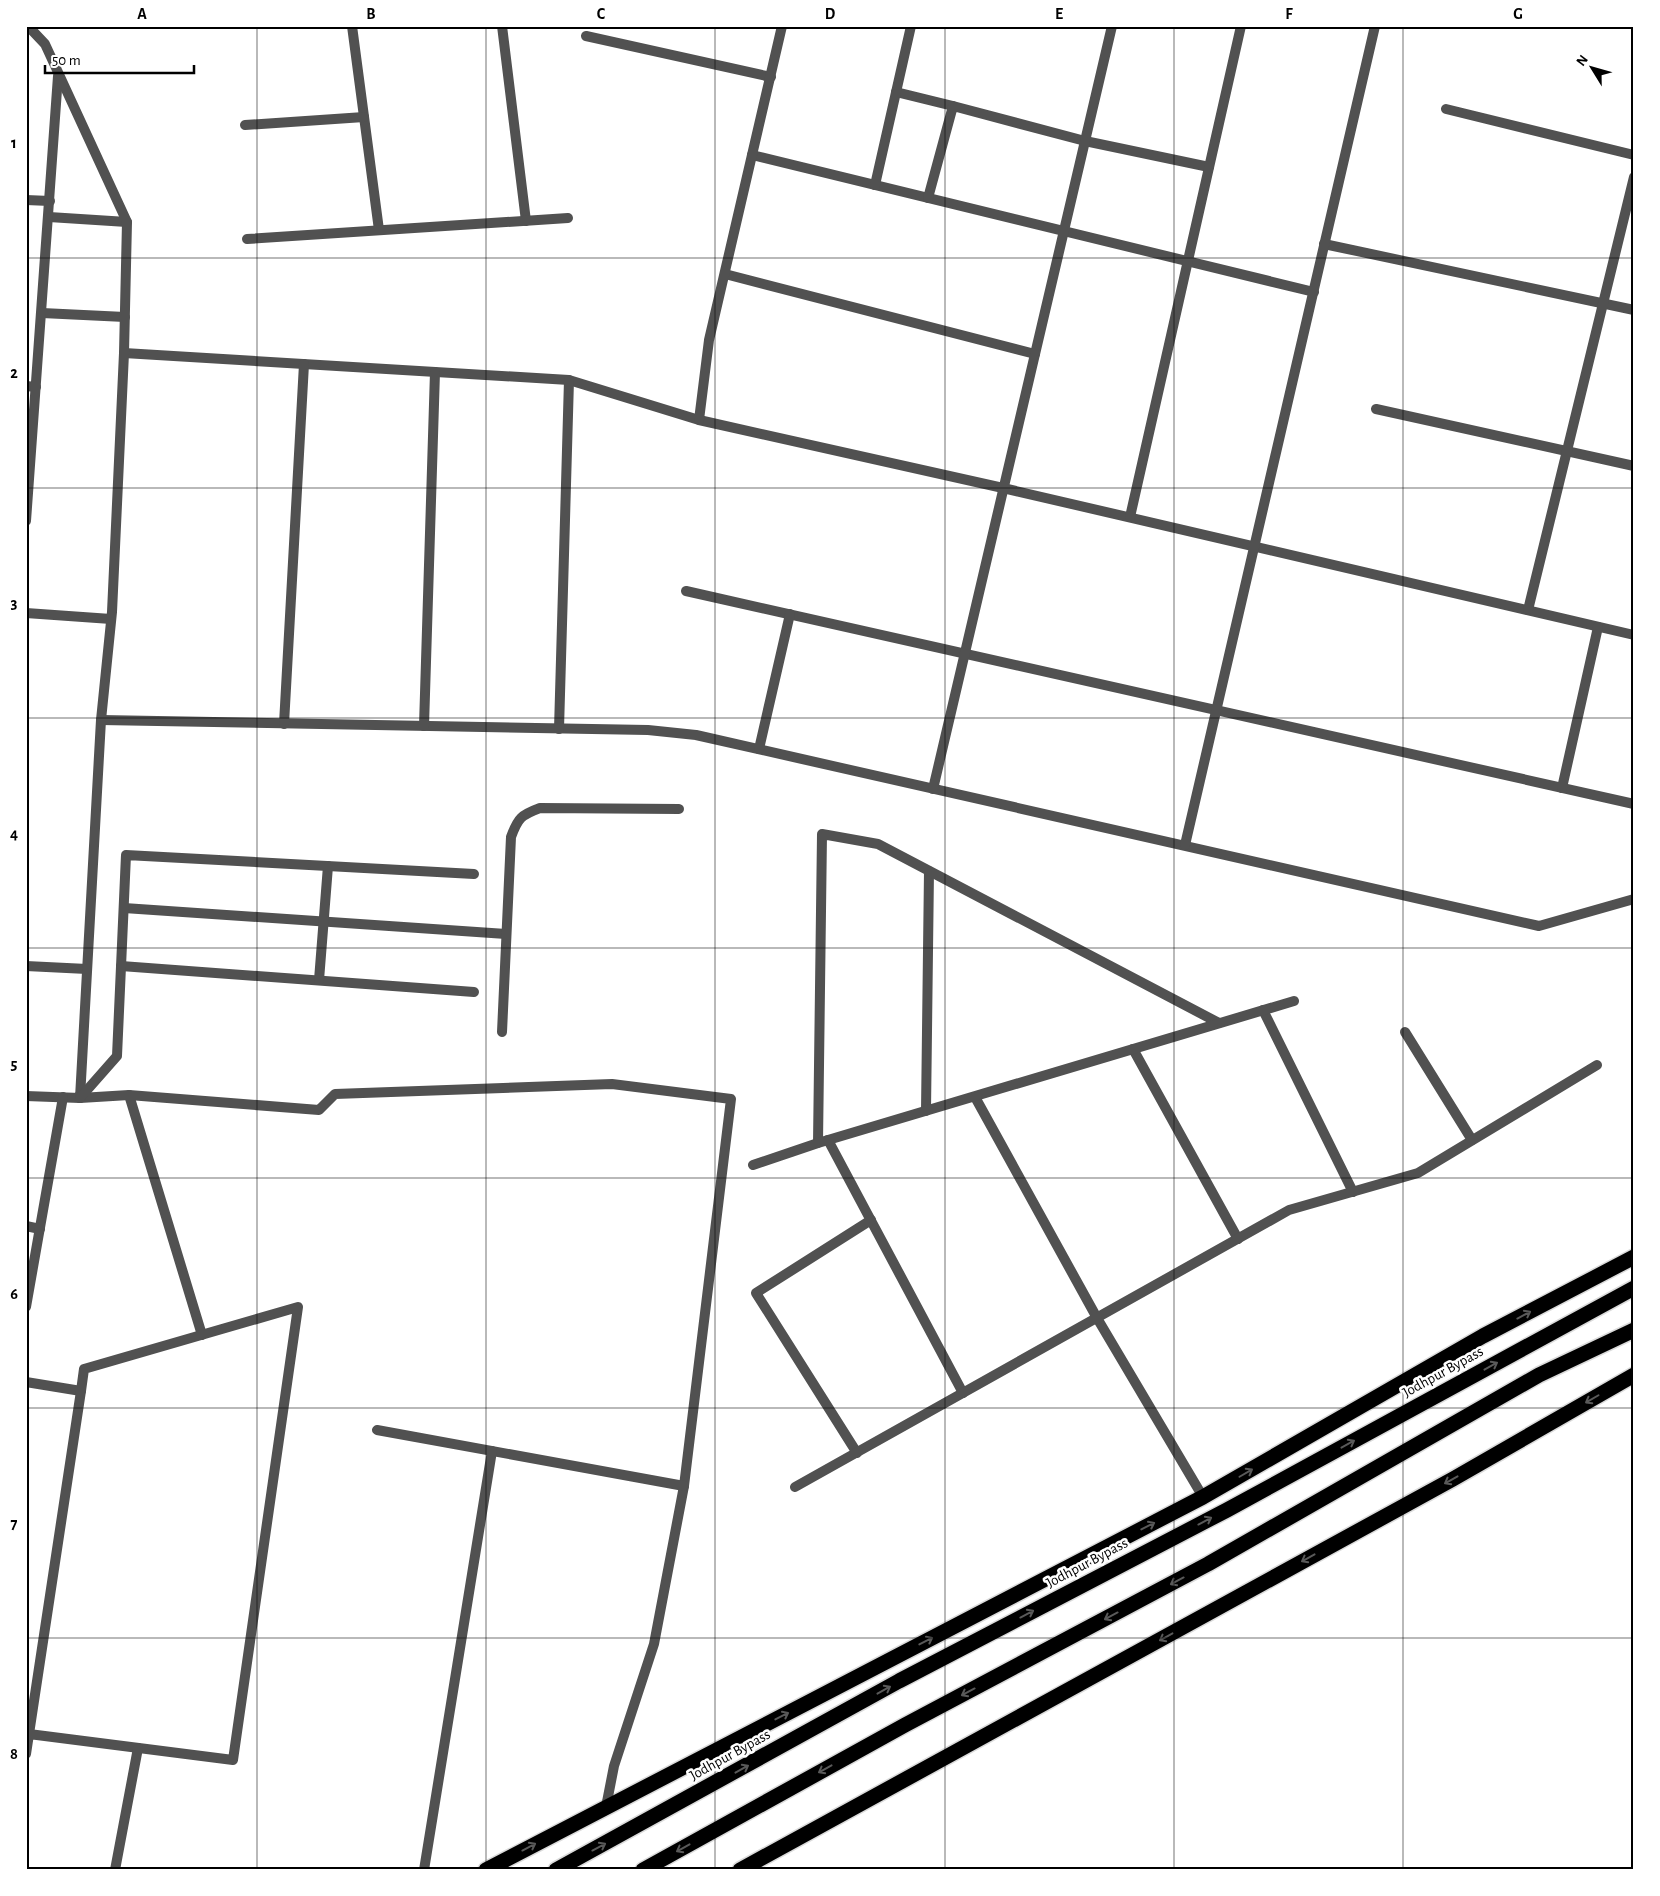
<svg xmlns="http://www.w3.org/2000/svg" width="1660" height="1896" font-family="'Alegreya Sans',sans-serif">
  <rect width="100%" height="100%" fill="#fff"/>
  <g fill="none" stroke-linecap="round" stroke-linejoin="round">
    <g stroke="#dbdbdb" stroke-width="18">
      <g id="highway">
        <polyline points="486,1870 1203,1497 1483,1336 1634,1257"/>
        <polyline points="556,1870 899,1681 1227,1510 1634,1288"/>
        <polyline points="643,1870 905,1725 1208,1564 1539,1375 1634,1330"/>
        <polyline points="740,1870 1453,1479 1634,1375"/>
      </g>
    </g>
    <g stroke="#515151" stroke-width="10">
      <polyline points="352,26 379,230"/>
      <polyline points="502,26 526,221"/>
      <polyline points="586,36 771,77"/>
      <polyline points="896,92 953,106"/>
      <polyline points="1446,109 1634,155"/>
      <polyline points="245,125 364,117"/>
      <polyline points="752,155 1314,292"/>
      <polyline points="875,185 911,26"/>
      <polyline points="928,198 953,106 1085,141 1209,167"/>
      <polyline points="26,200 50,201"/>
      <polyline points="49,217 127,222"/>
      <polyline points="247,239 568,218"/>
      <polyline points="1324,244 1634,310"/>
      <polyline points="725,274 1035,354"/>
      <polyline points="42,313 125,317"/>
      <polyline points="124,353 569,380 699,420 1003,488 1634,635"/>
      <polyline points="26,386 36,387"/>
      <polyline points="1376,409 1634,466"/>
      <polyline points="699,420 709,340 782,26"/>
      <polyline points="1130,517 1241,26"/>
      <polyline points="26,521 58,76"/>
      <polyline points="686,591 1634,804"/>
      <polyline points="1528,610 1634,177"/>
      <polyline points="26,613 111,619"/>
      <polyline points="101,720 648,730 696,735 1539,926 1634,899"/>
      <polyline points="284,724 304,364"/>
      <polyline points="424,726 435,372"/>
      <polyline points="559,729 569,380"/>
      <polyline points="759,749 790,614"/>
      <polyline points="1562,788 1598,627"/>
      <polyline points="933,789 1112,26"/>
      <polyline points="1185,845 1375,26"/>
      <polyline points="124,908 506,934"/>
      <polyline points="26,966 87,969"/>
      <polyline points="121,966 474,992"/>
      <polyline points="319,980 328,866"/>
      <polyline points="1263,1010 1353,1192"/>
      <path d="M502 1032 511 837C518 818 521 815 540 808L679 809"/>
      <polyline points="1405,1032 1472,1140"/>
      <polyline points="1133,1049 1238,1239"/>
      <polyline points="129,1095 202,1335"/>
      <polyline points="26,1096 80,1098 101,720 112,612 124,353 127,222 45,44 28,26"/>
      <polyline points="975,1097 1097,1318 1203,1497"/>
      <polyline points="80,1098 129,1095 319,1110 335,1094 612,1084 731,1099 684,1486 654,1644 614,1766 606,1807"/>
      <polyline points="80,1098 117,1056 126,855 474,874"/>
      <polyline points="926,1111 929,871"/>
      <polyline points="828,1140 963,1393"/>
      <polyline points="818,1143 822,834 878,844 1219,1023"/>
      <polyline points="753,1165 818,1143 1294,1001"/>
      <polyline points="26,1226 40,1229"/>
      <polyline points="26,1307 63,1097"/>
      <polyline points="26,1382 81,1391"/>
      <polyline points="377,1430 684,1486"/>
      <polyline points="857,1453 756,1293 871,1220"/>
      <polyline points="795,1487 1289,1210 1418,1173 1597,1065"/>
      <polyline points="26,1754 29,1734 81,1391 84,1369 298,1307 233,1760 29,1734"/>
      <polyline points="115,1870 138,1748"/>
      <polyline points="424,1870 492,1451"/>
    </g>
    <use href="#highway" stroke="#000" stroke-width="15"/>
  </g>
  <defs><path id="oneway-shaft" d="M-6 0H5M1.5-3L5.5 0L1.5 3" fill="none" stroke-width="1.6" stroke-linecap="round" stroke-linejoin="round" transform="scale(1.25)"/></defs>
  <g stroke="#595959">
    <use href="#oneway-shaft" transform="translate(1524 1315) rotate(-28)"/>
    <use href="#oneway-shaft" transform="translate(1491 1366) rotate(-29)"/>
    <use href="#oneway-shaft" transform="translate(1592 1399) rotate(150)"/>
    <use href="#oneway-shaft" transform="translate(1348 1444) rotate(-29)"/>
    <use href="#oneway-shaft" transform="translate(1246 1473) rotate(-30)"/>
    <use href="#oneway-shaft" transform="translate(1451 1480) rotate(151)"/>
    <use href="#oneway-shaft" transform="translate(1205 1521) rotate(-28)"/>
    <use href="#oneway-shaft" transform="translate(1148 1526) rotate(-27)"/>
    <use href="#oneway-shaft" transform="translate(1308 1558) rotate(151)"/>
    <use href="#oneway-shaft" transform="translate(1177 1581) rotate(152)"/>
    <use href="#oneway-shaft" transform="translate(1027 1614) rotate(-28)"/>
    <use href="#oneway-shaft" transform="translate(1111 1616) rotate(152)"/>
    <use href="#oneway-shaft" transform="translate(1166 1637) rotate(151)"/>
    <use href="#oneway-shaft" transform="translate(926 1641) rotate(-27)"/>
    <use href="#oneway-shaft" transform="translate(884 1690) rotate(-29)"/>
    <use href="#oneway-shaft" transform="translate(968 1692) rotate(152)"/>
    <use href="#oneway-shaft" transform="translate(782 1716) rotate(-27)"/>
    <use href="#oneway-shaft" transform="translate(742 1769) rotate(-29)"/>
    <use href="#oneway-shaft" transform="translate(825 1769) rotate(151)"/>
    <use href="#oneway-shaft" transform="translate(529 1847) rotate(-28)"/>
    <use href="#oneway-shaft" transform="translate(599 1847) rotate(-28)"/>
    <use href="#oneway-shaft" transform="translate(683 1848) rotate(151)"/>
  </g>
  <path fill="none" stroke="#000" stroke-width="1" stroke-opacity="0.55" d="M257 26V1870M486 26V1870M715 26V1870M945 26V1870M1174 26V1870M1403 26V1870M26 258H1634M26 488H1634M26 718H1634M26 948H1634M26 1178H1634M26 1408H1634M26 1638H1634"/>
  <g text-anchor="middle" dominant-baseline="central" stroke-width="5" stroke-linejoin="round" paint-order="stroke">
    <g font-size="15" fill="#000" stroke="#fff">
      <text transform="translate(1443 1372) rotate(-29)">Jodhpur Bypass</text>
      <text transform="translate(1087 1563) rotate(-28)">Jodhpur Bypass</text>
      <text transform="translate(730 1755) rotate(-29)">Jodhpur Bypass</text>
    </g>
  </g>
  <rect width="1660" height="1896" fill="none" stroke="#ffffff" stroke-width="55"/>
  <g transform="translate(1592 68) rotate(307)" stroke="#ffffff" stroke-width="4" paint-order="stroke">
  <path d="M0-4L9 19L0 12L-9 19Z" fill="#000000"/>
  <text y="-8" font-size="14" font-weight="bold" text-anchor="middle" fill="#000000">N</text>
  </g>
  <path d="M45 65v8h149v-8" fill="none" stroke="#000000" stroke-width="2.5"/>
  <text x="52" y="65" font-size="15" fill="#000000" stroke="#ffffff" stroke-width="4" paint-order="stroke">50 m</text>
  <rect x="28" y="28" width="1604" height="1840" fill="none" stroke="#000" stroke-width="2"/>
  <g font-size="16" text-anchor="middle" font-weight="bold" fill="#000">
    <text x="142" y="19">A</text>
    <text x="371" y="19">B</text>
    <text x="601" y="19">C</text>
    <text x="830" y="19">D</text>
    <text x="1059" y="19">E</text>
    <text x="1289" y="19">F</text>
    <text x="1518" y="19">G</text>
    <text x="14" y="148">1</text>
    <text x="14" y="378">2</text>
    <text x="14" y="608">3</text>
    <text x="14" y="839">4</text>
    <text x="14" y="1069">5</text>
    <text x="14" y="1299">6</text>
    <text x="14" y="1529">7</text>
    <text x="14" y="1759">8</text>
  </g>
</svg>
